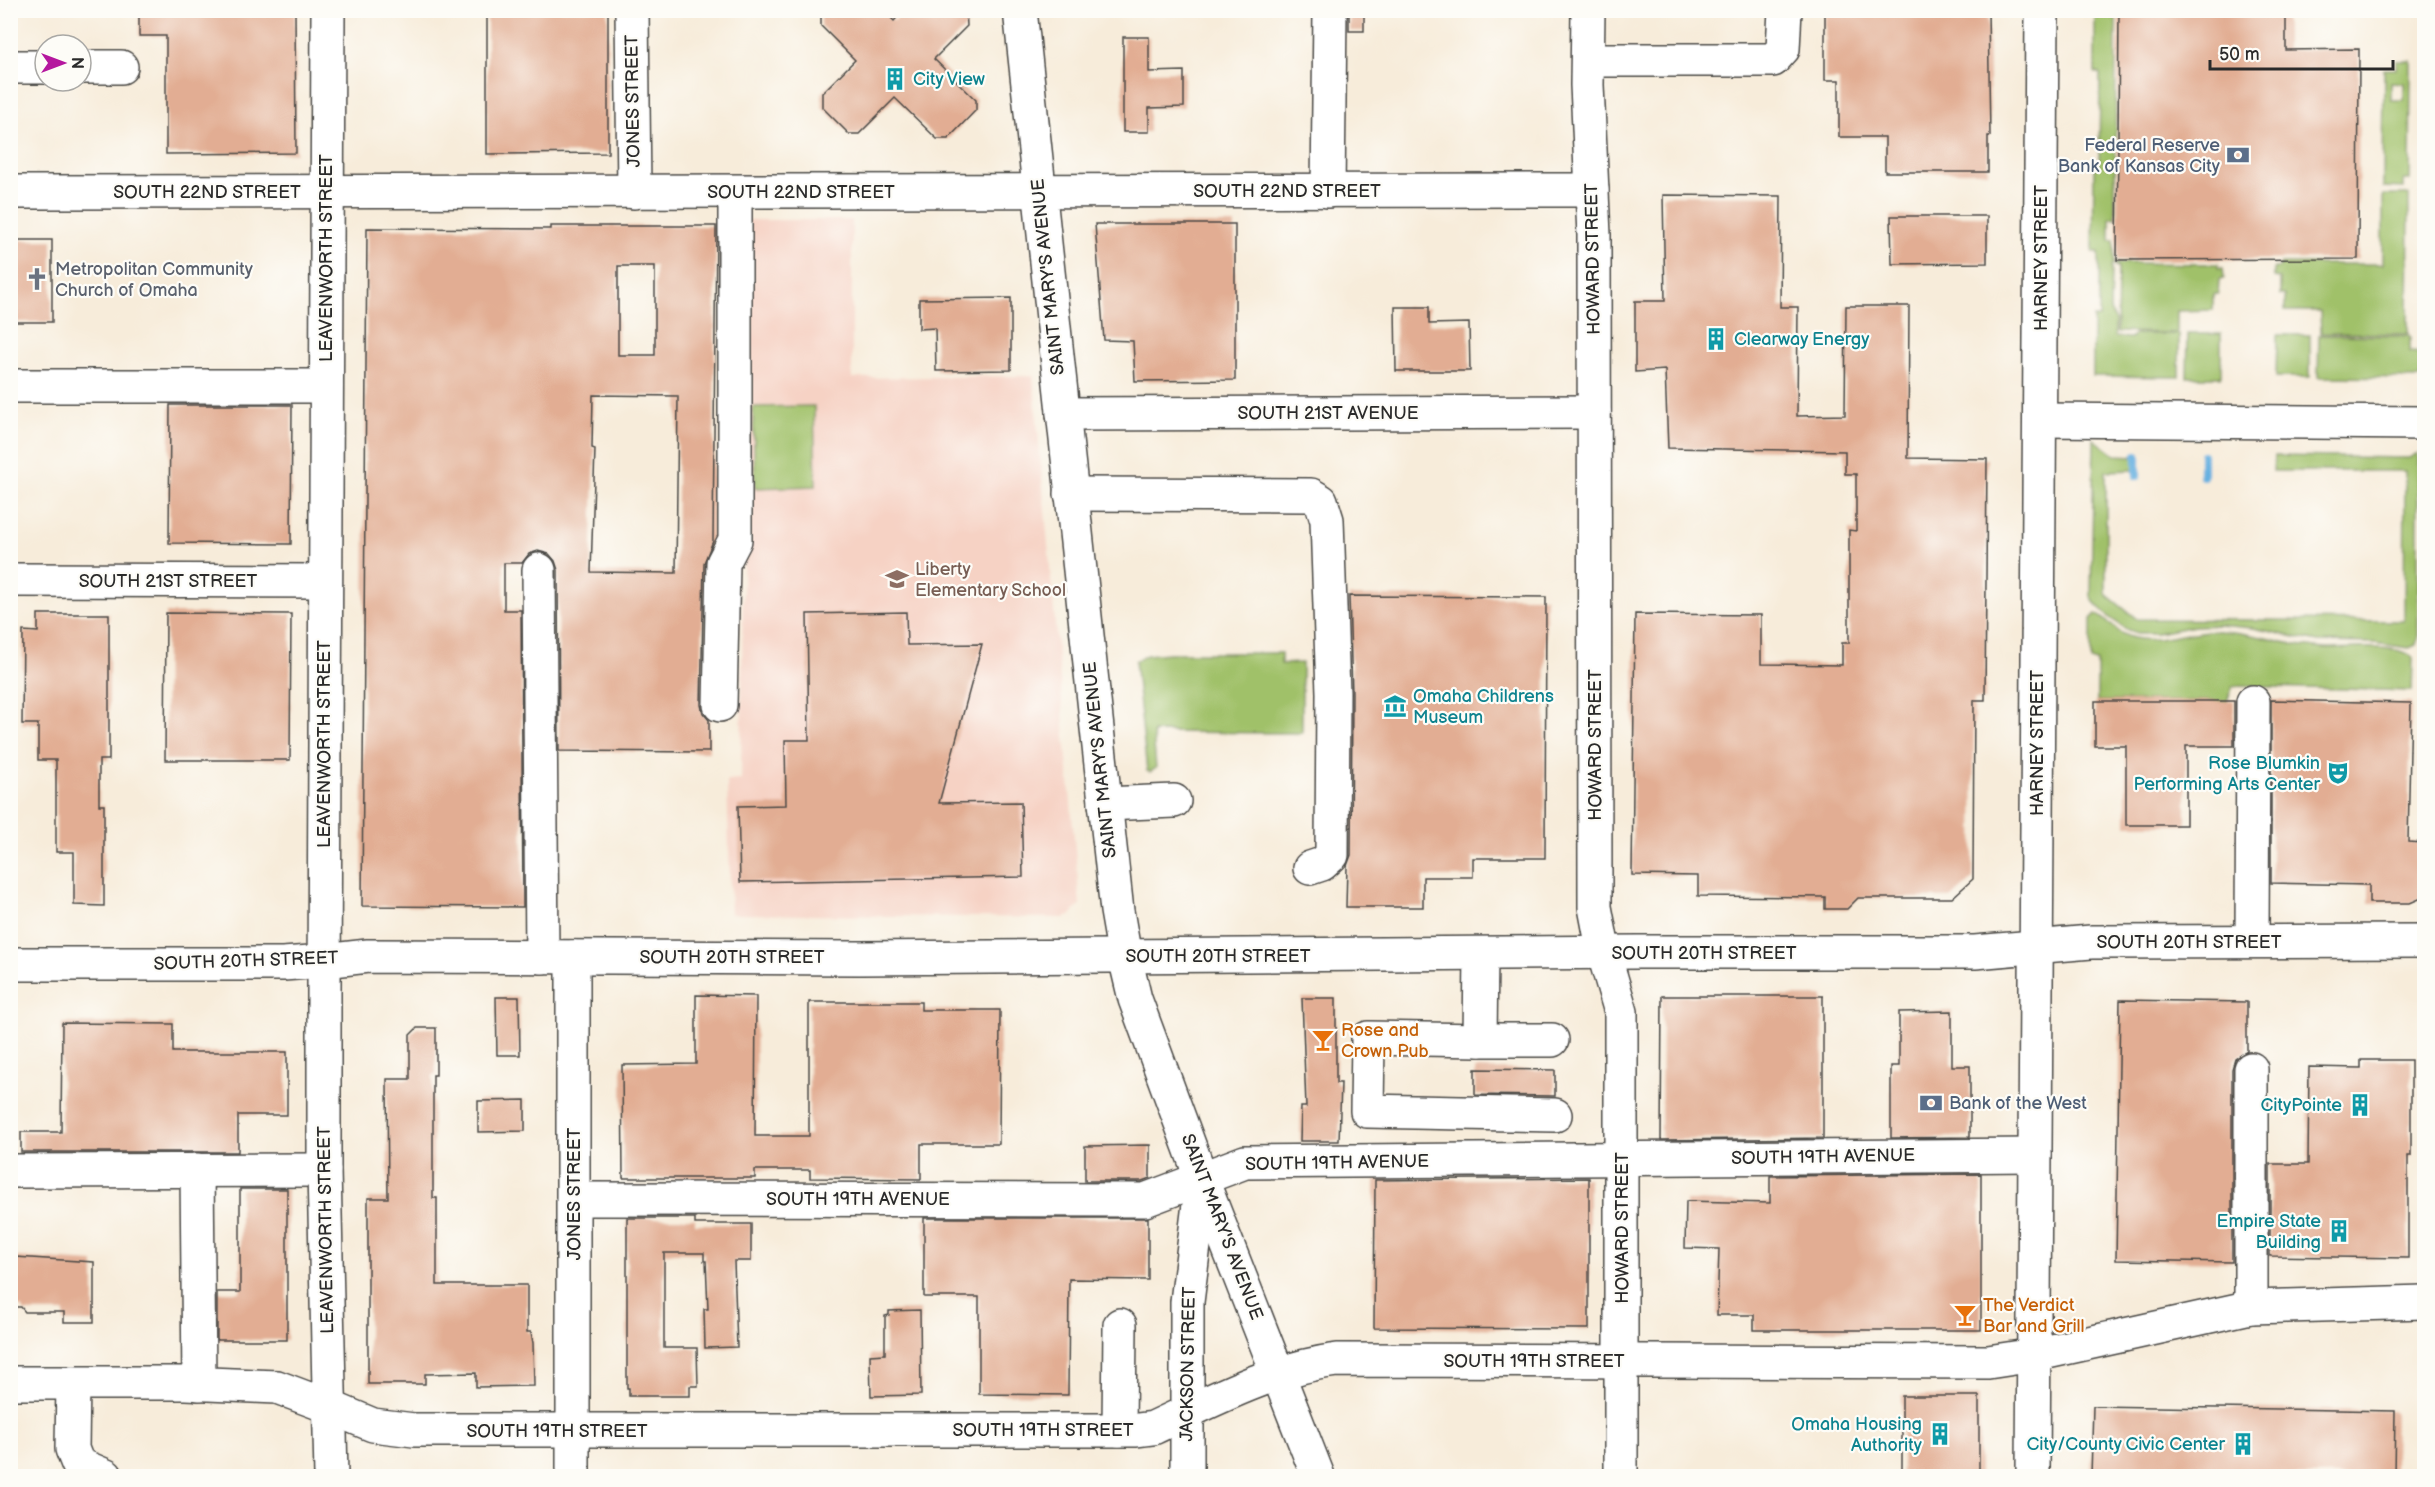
<svg xmlns="http://www.w3.org/2000/svg" width="2435" height="1487" font-family="'Balsamiq Sans',sans-serif">
  <rect width="100%" height="100%" fill="#fdfcf7"/>
  <filter id="ink" filterUnits="userSpaceOnUse"><feTurbulence type="fractalNoise" baseFrequency=".0167" numOctaves="2"/><feDisplacementMap in="SourceGraphic" scale="12" xChannelSelector="R" yChannelSelector="G"/><feConvolveMatrix kernelMatrix="1 2 1 2 8 2 1 2 1" color-interpolation-filters="sRGB"/></filter>
  <filter id="wash" filterUnits="userSpaceOnUse"><feTurbulence type="fractalNoise" baseFrequency=".008" numOctaves="4" result="noise"/><feDisplacementMap in="SourceGraphic" scale="24" xChannelSelector="R" yChannelSelector="G"/><feGaussianBlur stdDeviation="1.35" result="paint"/><feColorMatrix in="noise" values="0 0 0 0 0 0 0 0 0 0 0 0 0 0 0 0 0 1.4 0 .05"/><feComposite in="paint" operator="in"/></filter>
  <g filter="url(#wash)">
    <rect width="100%" height="100%" fill="#f7ecda"/>
    <polygon fill="#f6d2c4" points="747,220 852,220 852,378 1033,376 1080,905 1070,916 1063,918 731,914 727,781 741,780"/>
    <g fill="#a0c169" stroke="#66764a" stroke-width="1.5" fill-rule="evenodd">
      <polygon points="2095,11 2116,11 2115,218 2110,218 2110,240 2114,240 2114,262 2111,268 2110,310 2115,321 2115,337 2131,338 2135,334 2179,334 2179,377 2093,376 2093,318 2099,318 2099,252 2093,252 2094,168 2099,167 2100,73 2095,73"/>
      <path d="M2396 61H2411L2410 180H2404V188L2383 187 2384 69H2396ZM2391 82 2404 83V100H2391Z"/>
      <polygon points="2383,195 2409,195 2408,334 2321,333 2320,311 2285,311 2285,295 2280,295 2280,279 2274,278 2274,268 2279,268 2280,264 2383,264"/>
      <polygon points="2116,263 2218,264 2218,268 2223,268 2224,278 2219,279 2218,294 2213,294 2213,310 2177,311 2177,333 2117,332 2118,266 2115,266"/>
      <polygon points="2188,334 2221,334 2221,377 2187,377"/>
      <polygon points="2277,335 2310,335 2310,377 2276,377"/>
      <polygon points="2319,335 2410,336 2410,352 2421,353 2421,378 2318,377"/>
      <polygon points="814,406 816,486 755,488 753,407"/>
      <polygon points="2094,439 2115,455 2135,456 2135,470 2106,471 2106,592 2107,595 2137,619 2404,621 2405,471 2273,471 2274,456 2409,458 2418,453 2418,636 2416,645 2409,648 2374,643 2318,642 2253,628 2218,625 2195,626 2157,633 2137,633 2128,630 2110,618 2094,602 2091,596"/>
      <path d="M2096 614C2109 620 2117 635 2134 638 2162 644 2192 629 2220 631 2257 632 2292 648 2328 649 2347 649 2401 643 2413 658L2412 691 2233 686 2227 701H2097V661H2091V619Z"/>
      <polygon points="1169,653 1281,653 1281,664 1302,663 1302,733 1153,732 1156,768 1150,772 1147,771 1135,661 1147,655"/>
    </g>
    <g fill="none" stroke-linecap="round" stroke-linejoin="round">
      <g stroke="#68b1e0" stroke-width="8">
        <polyline points="2137,455 2137,476"/>
        <polyline points="2203,455 2203,476"/>
      </g>
    </g>
    <g id="blocks">
      <g fill="#e2ad93" fill-rule="evenodd">
        <polygon points="139,10 295,10 296,153 166,154 166,36 139,36"/>
        <polygon points="487,10 608,10 608,153 487,154"/>
        <polygon points="821,10 883,10 894,21 904,10 966,10 967,26 934,59 976,100 976,110 948,139 937,139 895,98 859,134 849,134 822,107 822,93 855,60 821,26"/>
        <rect x="1349" y="10" width="15" height="21"/>
        <polygon points="1825,10 1988,10 1990,136 1988,136 1988,172 1885,172 1885,137 1839,137 1839,80 1825,80"/>
        <polygon points="2119,10 2286,10 2286,50 2359,49 2358,259 2117,260"/>
        <polygon points="1123,37 1149,37 1149,72 1184,71 1184,107 1149,108 1149,132 1123,132"/>
        <polygon points="1663,195 1781,196 1780,307 1798,307 1797,416 1845,415 1846,306 1909,306 1908,458 1987,459 1985,700 1974,700 1973,879 1952,898 1858,898 1847,909 1825,909 1825,897 1698,896 1698,876 1632,875 1635,614 1761,615 1761,664 1842,665 1842,643 1849,643 1849,530 1856,531 1856,474 1845,474 1845,451 1668,448 1665,370 1635,372 1635,301 1665,301"/>
        <polygon points="1891,216 1987,216 1987,263 1892,264"/>
        <polygon points="1095,224 1235,224 1235,380 1135,381 1133,341 1104,340"/>
        <path d="M551 226H716L713 541 704 563 701 705 703 713 709 720V752L559 751 558 570 555 561 549 554 538 551 529 554 522 563H504V610H521L523 907 362 906 367 228 551 229ZM618 266H655V355H618ZM593 395 678 396 676 573 591 572 595 449 592 448Z"/>
        <rect x="10" y="240" width="42" height="82"/>
        <polygon points="1011,298 1011,370 936,371 935,328 919,329 919,299"/>
        <polygon points="1395,307 1429,307 1429,324 1469,323 1470,371 1396,371"/>
        <polygon points="170,405 292,405 291,544 169,543"/>
        <polygon points="1349,596 1546,597 1545,858 1473,858 1473,877 1423,877 1423,907 1346,907 1347,866 1351,855 1352,693"/>
        <polygon points="906,612 907,645 982,644 939,803 1021,802 1023,877 740,882 738,806 786,805 785,740 809,740 807,614"/>
        <polygon points="166,613 291,614 290,760 165,760"/>
        <polygon points="38,614 109,614 109,760 99,760 99,805 104,805 104,906 74,905 74,852 56,852 56,760 38,760 38,724 22,724 23,631 38,632"/>
        <polygon points="2271,700 2411,703 2408,842 2424,843 2424,897 2410,903 2369,903 2369,885 2271,883"/>
        <polygon points="2095,701 2234,701 2234,746 2186,746 2186,825 2126,825 2126,746 2095,746"/>
        <polygon points="696,995 756,996 755,1136 809,1136 809,1002 921,1002 921,1010 1000,1010 999,1144 921,1144 921,1179 810,1178 810,1170 755,1170 755,1178 623,1178 622,1065 696,1064"/>
        <polygon points="1662,996 1823,996 1823,1138 1661,1140"/>
        <polygon points="496,997 519,997 520,1055 497,1055"/>
        <polygon points="1302,998 1336,998 1336,1083 1341,1083 1339,1141 1300,1141 1301,1107 1306,1107"/>
        <polygon points="2120,1000 2247,1002 2247,1051 2235,1059 2232,1069 2232,1262 2116,1260"/>
        <polygon points="1952,1011 1952,1066 1970,1066 1970,1137 1891,1138 1891,1066 1899,1066 1899,1012"/>
        <polygon points="62,1023 173,1024 173,1052 287,1052 287,1115 238,1115 238,1152 21,1152 21,1132 61,1132"/>
        <polygon points="417,1028 436,1028 436,1075 433,1075 433,1198 437,1198 437,1285 527,1285 527,1332 531,1332 533,1343 534,1386 476,1387 476,1373 425,1374 425,1384 368,1384 368,1198 388,1198 387,1079 410,1079 410,1035"/>
        <polygon points="2361,1060 2411,1060 2411,1156 2408,1156 2408,1258 2270,1256 2270,1164 2308,1164 2309,1067 2361,1068"/>
        <polygon points="1475,1069 1555,1070 1555,1096 1475,1095"/>
        <polygon points="525,1100 525,1131 478,1132 478,1101"/>
        <polygon points="1150,1145 1150,1178 1142,1181 1085,1181 1085,1146"/>
        <polygon points="1981,1174 1981,1330 1754,1330 1754,1315 1717,1315 1719,1249 1685,1248 1686,1201 1770,1203 1770,1176"/>
        <polygon points="1589,1178 1589,1329 1374,1328 1375,1180"/>
        <polygon points="240,1189 287,1189 287,1340 217,1340 217,1292 240,1292"/>
        <polygon points="627,1218 695,1218 695,1224 751,1224 751,1261 734,1261 737,1347 705,1348 704,1309 708,1309 706,1261 704,1261 704,1253 664,1253 664,1348 697,1348 698,1386 690,1386 690,1396 629,1396 629,1388 627,1388"/>
        <polygon points="924,1218 1148,1218 1148,1280 1069,1279 1068,1395 979,1394 979,1297 924,1297"/>
        <polygon points="15,1257 94,1262 94,1322 64,1322 64,1312 25,1312 21,1307 14,1307"/>
        <polygon points="920,1310 921,1395 871,1396 870,1355 885,1354 885,1316 889,1315 889,1311"/>
        <rect x="1902" y="1396" width="77" height="80"/>
        <polygon points="2093,1406 2395,1411 2394,1476 2091,1476"/>
      </g>
    </g>
  </g>
  <g filter="url(#ink)">
    <use href="#blocks" fill-opacity="0" stroke="#4a4845" stroke-width="1.5"/>
    <g fill="none" stroke-linecap="round" stroke-linejoin="round">
      <g stroke="#4a4845" stroke-width="36">
        <g id="minor">
          <polyline points="632,10 634,192"/>
          <polyline points="1588,10 1587,85 1594,235 1595,907 1604,954 1621,1012 1621,1476"/>
          <polyline points="1588,60 1773,60 1783,49 1785,10"/>
          <polyline points="16,67 45,67"/>
          <polyline points="81,67 121,67"/>
          <polyline points="1328,191 1330,10"/>
          <polyline points="10,192 1592,190"/>
          <polyline points="10,386 326,386"/>
          <polyline points="1063,414 1594,412"/>
          <polyline points="2040,420 2424,423"/>
          <polyline points="1071,494 1311,495 1321,501 1327,520 1333,693 1332,855 1322,864 1310,868"/>
          <polyline points="539,570 542,957"/>
          <polyline points="10,580 325,581"/>
          <polyline points="720,705 723,563 735,540 735,192"/>
          <polyline points="1105,804 1174,801"/>
          <polyline points="2252,941 2253,702"/>
          <polyline points="1481,954 1480,1040 1552,1040"/>
          <polyline points="10,964 283,964 324,961"/>
          <polyline points="1480,1040 1368,1038 1367,1111 1555,1115"/>
          <polyline points="197,1170 199,1384"/>
          <polyline points="10,1171 324,1170"/>
          <polyline points="574,1199 1145,1200 1245,1162 2035,1155"/>
          <polyline points="2251,1307 2251,1069"/>
          <polyline points="10,1383 186,1383 277,1387 330,1407"/>
          <polyline points="73,1383 72,1449 78,1464 106,1476"/>
          <polyline points="1119,1430 1120,1325"/>
          <polyline points="573,1476 573,957"/>
          <polyline points="1187,1476 1187,1302 1202,1180"/>
        </g>
      </g>
      <g stroke="#4a4845" stroke-width="36">
        <g id="major">
          <polyline points="328,10 324,992 324,1170 331,1476"/>
          <polyline points="1020,10 1095,710 1117,911 1125,957 1135,999 1202,1180 1318,1476"/>
          <polyline points="324,961 368,956 860,958 1638,952 1975,952 2091,942 2424,941"/>
          <path d="M330 1407 373 1425 414 1430H1137L1153 1428C1211 1401 1273 1368 1337 1360L1988 1362 2034 1355 2251 1307 2424 1302"/>
          <polyline points="2033,1476 2042,10"/>
        </g>
      </g>
      <use href="#minor" stroke="#fff" stroke-width="33"/>
      <use href="#major" stroke="#fff" stroke-width="33"/>
    </g>
  </g>
  <defs>
    <g id="building-bare" transform="scale(1.8)"><path d="M-4-6H4V6H1V3H-1V6H-4ZM-2.5-4.3h1.7v1.8h-1.7ZM.8-4.3h1.7v1.8H.8ZM-2.5-1h1.7V.8h-1.7ZM.8-1h1.7V.8H.8Z" fill="#0f9aa8" stroke="#fdfcf7" stroke-width="2.5" paint-order="stroke"/></g>
    <g id="bank-bare" transform="scale(1.8)"><path d="M-6-4H6V4H-6ZM0-2.3a2.3 2.3 0 1 0 0 4.6a2.3 2.3 0 1 0 0-4.6Z" fill="#5c6f8a" stroke="#fdfcf7" stroke-width="2.5" paint-order="stroke"/></g>
    <g id="church-bare" transform="scale(1.8)"><path d="M-1.2-6h2.4v3.5h3.3v2.4h-3.3V6h-2.4V-.1h-3.3v-2.4h3.3Z" fill="#6b7280" stroke="#fdfcf7" stroke-width="2.5" paint-order="stroke"/></g>
    <g id="school-bare" transform="scale(1.8)"><path d="M0-5L7-2L0 1L-7-2ZM-4 1L0 2.5L4 1V4Q0 6-4 4Z" fill="#8d6e63" stroke="#fdfcf7" stroke-width="2.5" paint-order="stroke"/></g>
    <g id="museum-bare" transform="scale(1.8)"><path d="M0-6L6-3V-2H-6V-3ZM-5-1h2V3h-2ZM-1-1h2V3h-2ZM3-1h2V3H3ZM-6 4H6V6H-6Z" fill="#0f9aa8" stroke="#fdfcf7" stroke-width="2.5" paint-order="stroke"/></g>
    <g id="theatre-bare" transform="scale(1.8)"><path d="M-5-5.5Q0-4 5-5.5V0Q5 5 0 6Q-5 5-5 0ZM-3.3-2.5H-1v1.5H-3.3ZM1-2.5H3.3v1.5H1ZM-2.8 1Q0 5.5 2.8 1Z" fill="#0f9aa8" stroke="#fdfcf7" stroke-width="2.5" paint-order="stroke"/></g>
    <g id="bar-bare" transform="scale(1.8)"><path d="M-6-5H6L.8 .8V4.5H3.5V6h-7V4.5H-.8V.8Z" fill="#e8710a" stroke="#fdfcf7" stroke-width="2.5" paint-order="stroke"/></g>
  </defs>
  <g fill-rule="evenodd">
    <use href="#building-bare" x="895" y="79"/>
    <use href="#bank-bare" x="2238" y="155"/>
    <use href="#church-bare" x="37" y="279"/>
    <use href="#building-bare" x="1716" y="339"/>
    <use href="#school-bare" x="897" y="579"/>
    <use href="#museum-bare" x="1395" y="706"/>
    <use href="#theatre-bare" x="2338" y="773"/>
    <use href="#bar-bare" x="1323" y="1040"/>
    <use href="#bank-bare" x="1931" y="1103"/>
    <use href="#building-bare" x="2360" y="1105"/>
    <use href="#building-bare" x="2339" y="1231"/>
    <use href="#bar-bare" x="1965" y="1315"/>
    <use href="#building-bare" x="1940" y="1434"/>
    <use href="#building-bare" x="2243" y="1444"/>
  </g>
  <g text-anchor="middle" dominant-baseline="central" stroke-width="4.5" stroke-linejoin="round" paint-order="stroke">
    <g font-size="18" fill="#0d838f" stroke="#fdfcf7" text-anchor="end">
      <text x="913" y="79" text-anchor="start">City View</text>
      <text x="1734" y="339" text-anchor="start">Clearway Energy</text>
      <text x="1413" y="696" text-anchor="start">Omaha Childrens<tspan x="1413" dy="21">Museum</tspan></text>
      <text x="2320" y="763">Rose Blumkin<tspan x="2320" dy="21">Performing Arts Center</tspan></text>
      <text x="2342" y="1105">CityPointe</text>
      <text x="2321" y="1221">Empire State<tspan x="2321" dy="21">Building</tspan></text>
      <text x="1922" y="1424">Omaha Housing<tspan x="1922" dy="21">Authority</tspan></text>
      <text x="2225" y="1444">City/County Civic Center</text>
    </g>
    <g font-size="18" fill="#2b2b2b" stroke="#fdfcf7">
      <text transform="translate(633 101) rotate(-91)">JONES STREET</text>
      <text x="1287" y="191">SOUTH 22ND STREET</text>
      <text x="207" y="192">SOUTH 22ND STREET</text>
      <text x="801" y="192">SOUTH 22ND STREET</text>
      <text transform="translate(326 258) rotate(-90)">LEAVENWORTH STREET</text>
      <text transform="translate(2041 258) rotate(-90)">HARNEY STREET</text>
      <text transform="translate(1593 259) rotate(-91)">HOWARD STREET</text>
      <text transform="translate(1048 277) rotate(-96)">SAINT MARY'S AVENUE</text>
      <text x="1328" y="413">SOUTH 21ST AVENUE</text>
      <text x="168" y="581">SOUTH 21ST STREET</text>
      <text transform="translate(2037 743) rotate(-90)">HARNEY STREET</text>
      <text transform="translate(324 744) rotate(-90)">LEAVENWORTH STREET</text>
      <text transform="translate(1595 745) rotate(-90)">HOWARD STREET</text>
      <text transform="translate(1100 760) rotate(-96)">SAINT MARY'S AVENUE</text>
      <text x="2189" y="942">SOUTH 20TH STREET</text>
      <text x="1704" y="953">SOUTH 20TH STREET</text>
      <text x="1218" y="956">SOUTH 20TH STREET</text>
      <text x="732" y="957">SOUTH 20TH STREET</text>
      <text transform="translate(246 961) rotate(-2)">SOUTH 20TH STREET</text>
      <text transform="translate(1823 1157) rotate(-1)">SOUTH 19TH AVENUE</text>
      <text transform="translate(1337 1163) rotate(-1)">SOUTH 19TH AVENUE</text>
      <text transform="translate(574 1194) rotate(-90)">JONES STREET</text>
      <text x="858" y="1199">SOUTH 19TH AVENUE</text>
      <text transform="translate(1222 1227) rotate(69)">SAINT MARY'S AVENUE</text>
      <text transform="translate(1622 1228) rotate(-90)">HOWARD STREET</text>
      <text transform="translate(326 1230) rotate(-91)">LEAVENWORTH STREET</text>
      <text x="1534" y="1361">SOUTH 19TH STREET</text>
      <text transform="translate(1188 1364) rotate(-89)">JACKSON STREET</text>
      <text x="1043" y="1430">SOUTH 19TH STREET</text>
      <text x="557" y="1431">SOUTH 19TH STREET</text>
    </g>
    <g font-size="18" fill="#4e5e75" stroke="#fdfcf7" text-anchor="end">
      <text x="2220" y="145">Federal Reserve<tspan x="2220" dy="21">Bank of Kansas City</tspan></text>
      <text x="1949" y="1103" text-anchor="start">Bank of the West</text>
    </g>
    <g font-size="18" fill="#5b616d" stroke="#fdfcf7" text-anchor="start">
      <text x="55" y="269">Metropolitan Community<tspan x="55" dy="21">Church of Omaha</tspan></text>
    </g>
    <g font-size="18" fill="#785e54" stroke="#fdfcf7" text-anchor="start">
      <text x="915" y="569">Liberty<tspan x="915" dy="21">Elementary School</tspan></text>
    </g>
    <g font-size="18" fill="#c56008" stroke="#fdfcf7" text-anchor="start">
      <text x="1341" y="1030">Rose and<tspan x="1341" dy="21">Crown Pub</tspan></text>
      <text x="1983" y="1305">The Verdict<tspan x="1983" dy="21">Bar and Grill</tspan></text>
    </g>
  </g>
  <rect width="2435" height="1487" fill="none" stroke="#fdfcf7" stroke-width="36"/>
  <g transform="translate(63 63) rotate(90)"><circle r="28" fill="#fdfcf7" stroke="#a9a8a5" stroke-width="1.5"/>
  <path d="M0-4.5L10 22L0 15L-10 22Z" fill="#b5179e"/>
  <text y="-9" font-size="16" font-weight="bold" text-anchor="middle" fill="#2b2b2b">N</text>
  </g>
  <path d="M2210 60v9h183v-9" fill="none" stroke="#2b2b2b" stroke-width="3"/>
  <text x="2219" y="60" font-size="18" fill="#2b2b2b" stroke="#fdfcf7" stroke-width="4.5" paint-order="stroke">50 m</text>
</svg>
